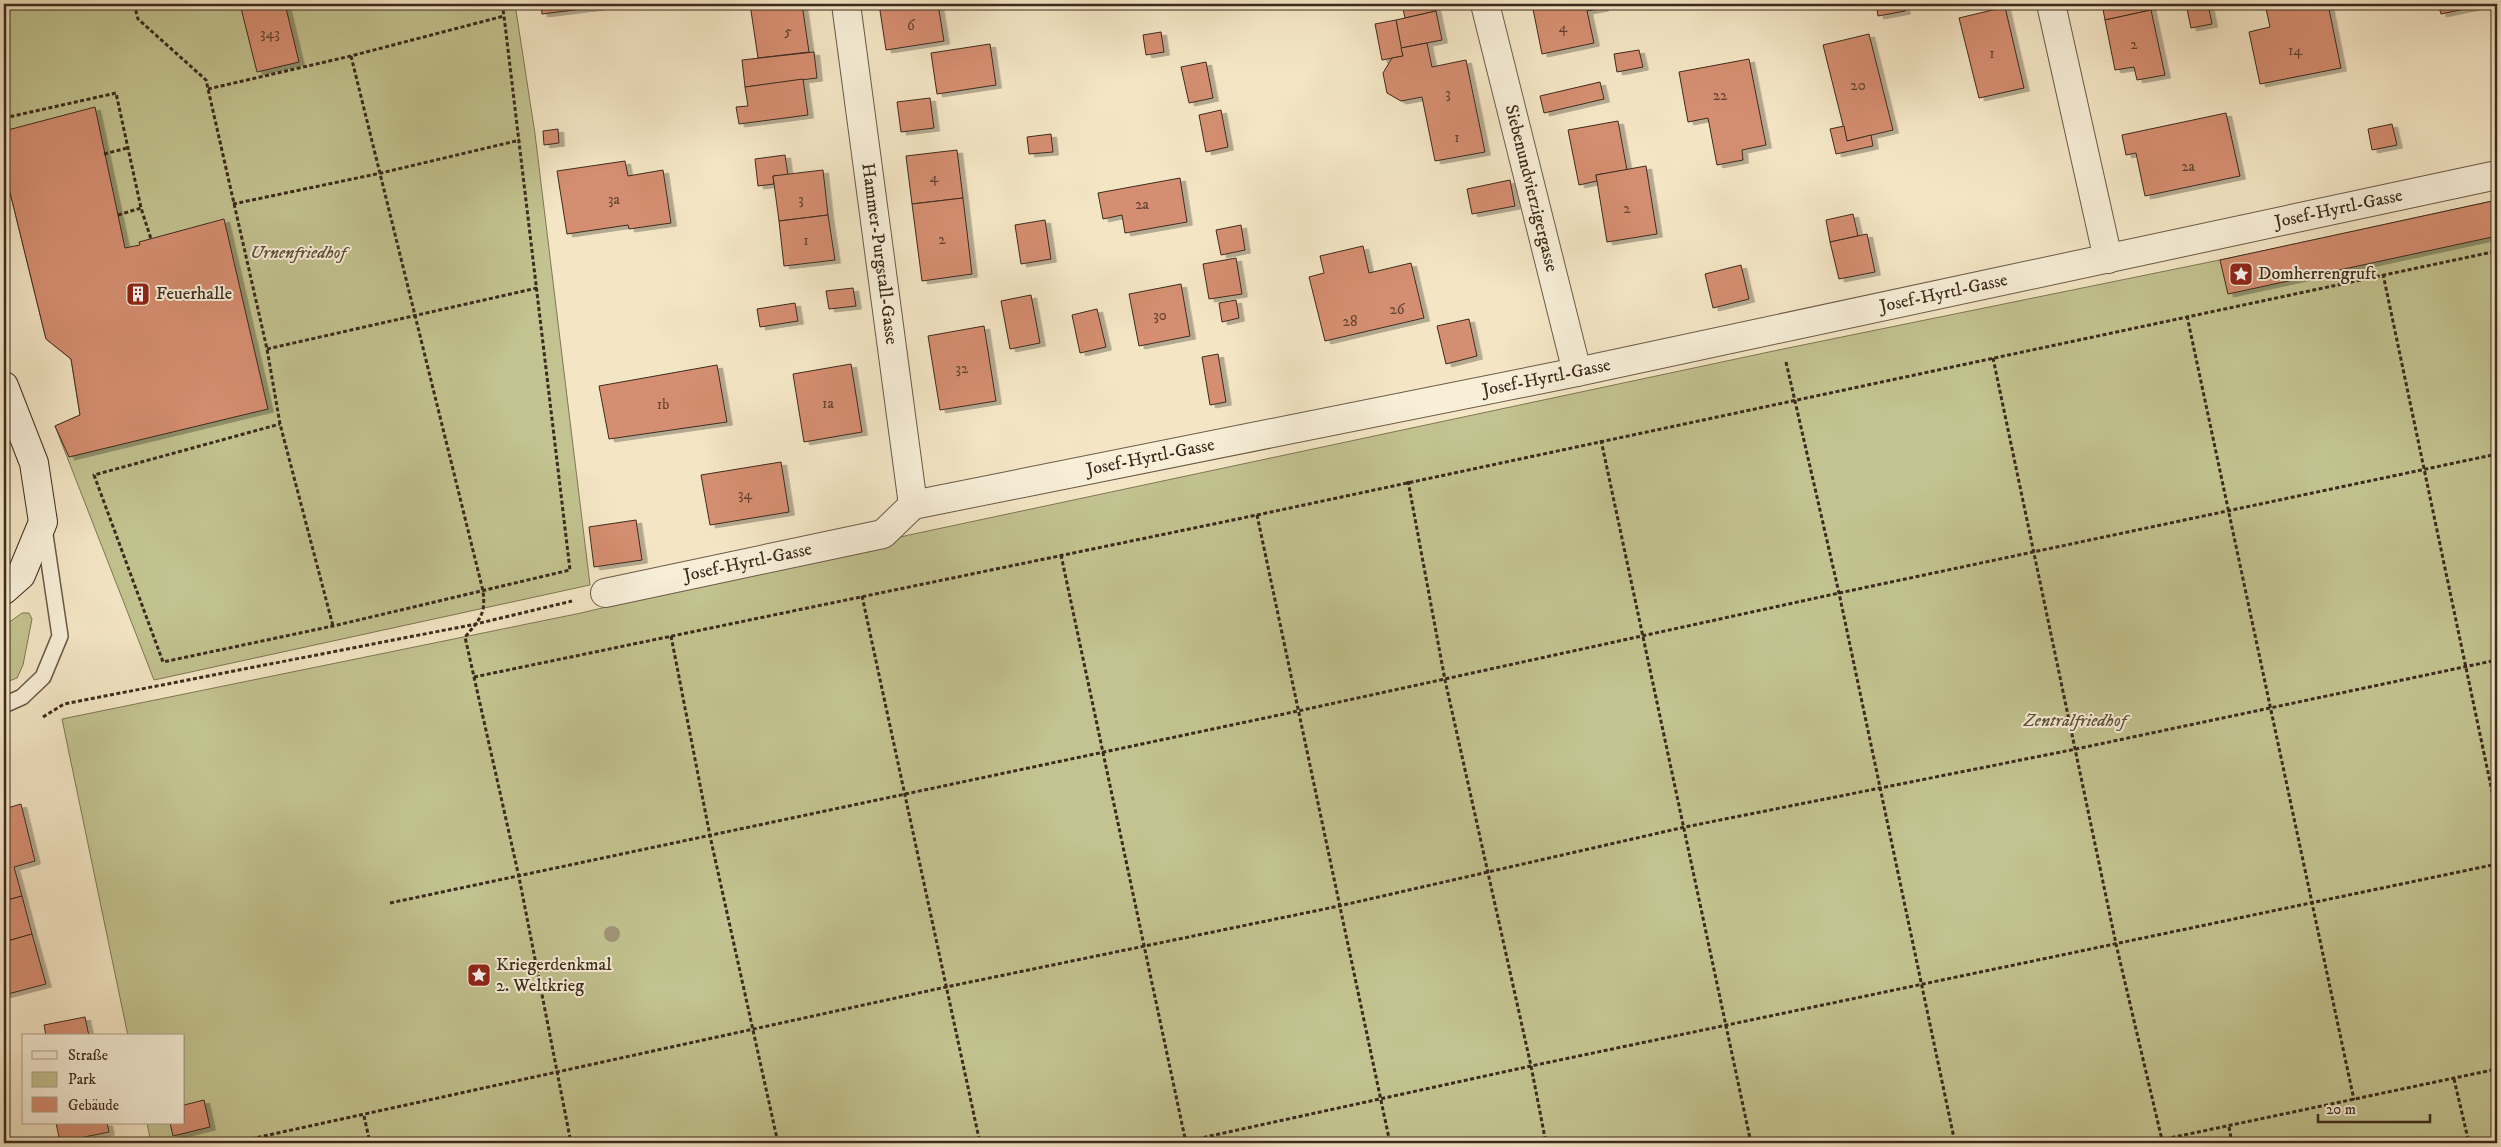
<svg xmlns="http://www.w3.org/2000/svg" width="2501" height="1147" font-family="'IM FELL DW Pica',serif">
  <defs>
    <filter id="shadow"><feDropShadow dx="5.5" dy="3" stdDeviation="0" flood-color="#0004"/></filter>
  </defs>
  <rect width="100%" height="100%" fill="#f4e6c5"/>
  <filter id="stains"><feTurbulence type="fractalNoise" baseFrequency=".004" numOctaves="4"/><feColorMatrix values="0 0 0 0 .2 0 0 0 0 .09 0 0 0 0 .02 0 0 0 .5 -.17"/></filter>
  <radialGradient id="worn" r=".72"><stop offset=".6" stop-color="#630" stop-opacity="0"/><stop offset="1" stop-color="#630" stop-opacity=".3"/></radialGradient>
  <g fill="#c2c390" stroke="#7f7656">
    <polygon points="4,4 515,4 535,134 590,585 154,680 55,426 80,415 71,359 46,339 4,168"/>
    <polygon points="2497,200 2497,1143 151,1143 147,1123 184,1123 184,1036 128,1036 62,719 581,613 909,535 1783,349 2254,253"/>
    <polygon points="22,613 29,613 32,619 23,665 17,678 4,683 4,626"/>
  </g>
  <g fill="#d58e71" stroke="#3c2a1d" filter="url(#shadow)">
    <polygon points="240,4 285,4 299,62 257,72"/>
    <polygon points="541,4 599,4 599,7 542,14"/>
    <polygon points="750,4 802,4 809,52 758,58"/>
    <polygon points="879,4 938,4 944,41 886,50"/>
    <polygon points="1402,4 1434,4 1436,11 1405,18"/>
    <polygon points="1532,4 1602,4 1603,8 1587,11 1594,43 1542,54"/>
    <polygon points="1876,4 1903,4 1905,11 1878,16"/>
    <polygon points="2102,4 2149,4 2151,10 2105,20"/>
    <polygon points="2186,4 2208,4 2212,24 2191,28"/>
    <polygon points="2265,4 2328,4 2341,68 2260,84 2249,32 2270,27"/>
    <polygon points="2438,4 2488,4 2441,14"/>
    <polygon points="2005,7 2024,88 1979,98 1959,18"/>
    <polygon points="2151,10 2165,75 2137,80 2134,67 2115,70 2105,20"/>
    <polygon points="1436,11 1442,40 1401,48 1396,20"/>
    <polygon points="1396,20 1403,56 1382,60 1375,24"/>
    <polygon points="1161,32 1164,52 1146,55 1143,35"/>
    <polygon points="1869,34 1893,130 1847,141 1823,45"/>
    <polygon points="1427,43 1432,67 1466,60 1485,152 1435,161 1422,97 1401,101 1387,93 1383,73 1392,58 1403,56 1401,48"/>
    <polygon points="990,44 996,85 937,94 931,53"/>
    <polygon points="1639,50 1643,67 1617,72 1614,54"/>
    <polygon points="814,52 817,78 745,87 742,60"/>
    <polygon points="1749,59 1766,145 1742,150 1743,160 1717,165 1708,118 1688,122 1679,72"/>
    <polygon points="1206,62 1213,98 1189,103 1181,67"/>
    <polygon points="803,79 808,115 739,124 736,107 748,106 745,87"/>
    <polygon points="1600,82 1604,99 1544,113 1540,96"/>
    <polygon points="930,98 934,128 901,132 897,102"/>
    <polygon points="95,107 125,248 140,245 139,242 224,219 268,409 69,457 55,426 80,415 71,359 46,339 4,168 4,131"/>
    <polygon points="1221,110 1228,147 1206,152 1199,115"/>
    <polygon points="2226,113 2240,176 2145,196 2136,153 2126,155 2122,135"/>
    <polygon points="1618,121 1627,170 1596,175 1597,181 1579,185 1568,130"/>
    <polygon points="2392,124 2397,145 2372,150 2368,129"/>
    <polygon points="1844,126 1847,141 1871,135 1873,146 1836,154 1830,129"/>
    <polygon points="558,129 559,143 544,145 543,131"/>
    <polygon points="1051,134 1053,152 1029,154 1027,137"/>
    <polygon points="957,150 963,198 912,204 906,156"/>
    <polygon points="785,155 788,175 773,176 774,184 758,186 755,159"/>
    <polygon points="625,161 628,176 663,170 671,223 629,229 628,225 567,234 557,171"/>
    <polygon points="1646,166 1657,234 1607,242 1596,175"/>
    <polygon points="4,168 9,191 4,192"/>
    <polygon points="823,170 828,215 779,221 773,176"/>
    <polygon points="1180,178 1187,222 1125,233 1122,215 1103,219 1098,193"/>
    <polygon points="1510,180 1515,206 1472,214 1467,189"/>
    <polygon points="963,198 972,274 922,281 912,204"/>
    <polygon points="2497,200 2497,236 2228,294 2220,260"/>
    <polygon points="1853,214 1858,236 1830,242 1826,220"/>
    <polygon points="828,215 835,260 784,266 779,221"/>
    <polygon points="1045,220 1051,259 1021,264 1015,225"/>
    <polygon points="1241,225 1245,250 1221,255 1216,230"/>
    <polygon points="1867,234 1875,272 1839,279 1830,242"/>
    <polygon points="1363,246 1369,273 1411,263 1424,318 1325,341 1309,277 1324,273 1320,256"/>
    <polygon points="1236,258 1242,294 1209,299 1203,264"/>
    <polygon points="1741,265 1749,299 1713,308 1705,274"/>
    <polygon points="1181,284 1190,336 1139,346 1129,294"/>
    <polygon points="853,288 856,306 829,309 826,291"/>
    <polygon points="1031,295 1040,343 1010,349 1001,301"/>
    <polygon points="1236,300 1239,318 1222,322 1219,303"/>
    <polygon points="795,303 798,321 760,327 757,309"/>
    <polygon points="1097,309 1106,347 1080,353 1072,315"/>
    <polygon points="1469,319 1477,356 1446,364 1437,326"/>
    <polygon points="984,326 996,401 940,410 928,336"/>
    <polygon points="1218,354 1226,402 1210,405 1202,357"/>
    <polygon points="851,364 862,432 804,442 793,374"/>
    <polygon points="717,365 727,422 609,439 599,386"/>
    <polygon points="781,462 789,512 710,525 701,475"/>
    <polygon points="636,520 642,560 594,567 589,527"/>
    <polygon points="21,804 35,861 14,867 22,896 4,901 4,809"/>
    <polygon points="22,896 32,934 4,942 4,901"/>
    <polygon points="32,934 46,984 4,995 4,942"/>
    <polygon points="85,1017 89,1036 46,1036 44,1025"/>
    <polygon points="204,1100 210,1127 173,1136 170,1123 184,1123 184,1105"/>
    <polygon points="56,1123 107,1123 109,1132 60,1142"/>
  </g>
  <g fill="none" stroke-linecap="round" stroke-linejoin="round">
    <g stroke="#6a5947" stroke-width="18">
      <polyline id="lane" points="4,705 22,697 43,677 60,636 44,528"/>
    </g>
    <g stroke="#6a5947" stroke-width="30">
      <g id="street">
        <path id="s1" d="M846 4 913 505"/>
        <path id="s2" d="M1485 4 1577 372"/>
        <polyline points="2051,4 2108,259"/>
        <path id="s3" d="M605 593 883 534 913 505 1577 372 2497 175"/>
      </g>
    </g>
    <g stroke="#3c2a1d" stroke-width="30">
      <polyline id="secondary" points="4,386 34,463 43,522 21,575 4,590"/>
    </g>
    <g stroke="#3c2a1d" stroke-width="3" stroke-dasharray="4 2.5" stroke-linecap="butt">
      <polyline points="134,4 138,19 206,80 267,349 280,424 333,626"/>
      <polyline points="502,4 504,16"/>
      <path d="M351 56 483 591C486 614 480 619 465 637L519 877 571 1143"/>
      <polyline points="208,89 351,56 504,16 570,570 333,626 163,662 94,475 280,424"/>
      <polyline points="4,118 116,93 141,208 151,239"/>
      <polyline points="104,154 127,148"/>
      <polyline points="233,204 381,173 520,140"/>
      <polyline points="118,215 141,208"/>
      <polyline points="2383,274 2497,815"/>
      <polyline points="2187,316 2354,1100"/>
      <polyline points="267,349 537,288"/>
      <polyline points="1993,358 2116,944 2162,1140"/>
      <polyline points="1786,362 1839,593 1955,1143"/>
      <polyline points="1601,440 1751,1143"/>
      <polyline points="1408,481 1445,680 1531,1066 1546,1143"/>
      <polyline points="1257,515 1390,1143"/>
      <polyline points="1061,555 1186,1143"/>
      <polyline points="862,596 980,1143"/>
      <polyline points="671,636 710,836 778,1143"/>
      <polyline points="474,677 1257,515 2497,251"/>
      <polyline points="43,717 64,704 476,624 572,601"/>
      <polyline points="390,903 1298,711 1839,593 2497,454"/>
      <polyline points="2454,1079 2469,1143"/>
      <polyline points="364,1116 370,1143"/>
      <polyline points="2229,1127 2232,1143"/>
      <polyline points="232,1143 946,987 1339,906 1685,827 2076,749 2497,660"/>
      <polyline points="1178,1143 1531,1066 2497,864"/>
      <polyline points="2146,1143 2497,1069"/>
    </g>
    <use href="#lane" stroke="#f8efd9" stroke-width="15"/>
    <use href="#street" stroke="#f8efd9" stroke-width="28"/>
    <use href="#secondary" stroke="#f8efd9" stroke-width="28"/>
  </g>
  <circle fill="#a29479" cx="612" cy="934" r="8"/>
  <defs>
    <g id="sight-square" transform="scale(1.25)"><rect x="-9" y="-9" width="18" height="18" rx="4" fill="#8f2418" stroke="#f8efd9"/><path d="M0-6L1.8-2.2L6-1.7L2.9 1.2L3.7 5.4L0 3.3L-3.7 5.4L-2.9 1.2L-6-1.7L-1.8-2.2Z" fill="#fff"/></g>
    <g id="building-square" transform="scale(1.25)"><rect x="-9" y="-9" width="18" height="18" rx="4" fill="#8f2418" stroke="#f8efd9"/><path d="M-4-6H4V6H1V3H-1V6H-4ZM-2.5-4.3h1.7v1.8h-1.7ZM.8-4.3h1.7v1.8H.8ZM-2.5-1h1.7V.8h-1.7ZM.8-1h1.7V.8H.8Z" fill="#fff"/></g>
  </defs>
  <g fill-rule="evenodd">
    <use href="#sight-square" x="2241" y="274"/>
    <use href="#building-square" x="138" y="294"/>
    <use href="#sight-square" x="479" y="975"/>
  </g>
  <g text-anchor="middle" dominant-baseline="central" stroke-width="4" stroke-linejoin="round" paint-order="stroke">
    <g font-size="15" fill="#624332">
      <text x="911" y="25">6</text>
      <text x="1563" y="27">4</text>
      <text x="788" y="31">5</text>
      <text x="270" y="33">343</text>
      <text x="2134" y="44">2</text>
      <text x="2295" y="50">14</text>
      <text x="1992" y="53">1</text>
      <text x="1858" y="85">20</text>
      <text x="1448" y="93">3</text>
      <text x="1720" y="95">22</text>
      <text x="1457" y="137">1</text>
      <text x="2188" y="166">2a</text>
      <text x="934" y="177">4</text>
      <text x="614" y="199">3a</text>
      <text x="801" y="199">3</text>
      <text x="1142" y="204">2a</text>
      <text x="1627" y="208">2</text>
      <text x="942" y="239">2</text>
      <text x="806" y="240">1</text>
      <text x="1397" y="309">26</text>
      <text x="1160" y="315">30</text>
      <text x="1350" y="321">28</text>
      <text x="962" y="368">32</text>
      <text x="828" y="403">1a</text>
      <text x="663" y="404">1b</text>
      <text x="745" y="494">34</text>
    </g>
    <g font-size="18" fill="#3c2a1d" stroke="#f8efd9">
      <text stroke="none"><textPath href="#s2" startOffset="190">Siebenundvierzigergasse</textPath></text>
      <text stroke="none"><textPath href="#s3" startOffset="1782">Josef-Hyrtl-Gasse</textPath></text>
      <text stroke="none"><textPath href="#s1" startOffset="252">Hammer-Purgstall-Gasse</textPath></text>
      <text stroke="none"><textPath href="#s3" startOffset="1378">Josef-Hyrtl-Gasse</textPath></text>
      <text stroke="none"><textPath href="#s3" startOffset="972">Josef-Hyrtl-Gasse</textPath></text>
      <text stroke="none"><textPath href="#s3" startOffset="568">Josef-Hyrtl-Gasse</textPath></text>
      <text stroke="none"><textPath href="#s3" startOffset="146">Josef-Hyrtl-Gasse</textPath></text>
    </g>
    <g font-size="18" font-style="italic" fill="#5e503a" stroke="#f8efd9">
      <text x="298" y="253">Urnenfriedhof</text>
      <text x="2075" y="721">Zentralfriedhof</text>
    </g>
    <g font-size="18" fill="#3c2a1d" stroke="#f8efd9" text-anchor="start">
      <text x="2258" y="274">Domherrengruft</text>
      <text x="156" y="294">Feuerhalle</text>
      <text x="496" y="965">Kriegerdenkmal<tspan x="496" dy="21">2. Weltkrieg</tspan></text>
    </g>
  </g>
  <rect width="2501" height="1147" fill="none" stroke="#f4e6c5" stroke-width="20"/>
  <rect x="5" y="5" width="2491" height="1137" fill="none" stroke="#3c2a1d" stroke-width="2.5"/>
  <rect x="10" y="10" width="2481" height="1127" fill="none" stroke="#3c2a1d"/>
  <rect x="22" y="1034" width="162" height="90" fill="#f8efd9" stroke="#ada08e"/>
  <rect x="32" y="1051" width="25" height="8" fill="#f8efd9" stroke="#ada08e"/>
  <text x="68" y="1060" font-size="15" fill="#3c2a1d">Straße</text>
  <rect x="32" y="1072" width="25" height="15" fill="#c2c390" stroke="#ada08e"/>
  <text x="68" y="1084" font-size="15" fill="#3c2a1d">Park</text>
  <rect x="32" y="1097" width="25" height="15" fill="#d58e71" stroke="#ada08e"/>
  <text x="68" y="1110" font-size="15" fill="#3c2a1d">Gebäude</text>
  <path d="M2318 1114v8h112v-8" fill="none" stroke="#3c2a1d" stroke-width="2.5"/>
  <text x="2326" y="1114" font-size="15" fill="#3c2a1d" stroke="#f8efd9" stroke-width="4" paint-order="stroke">20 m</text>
  <rect width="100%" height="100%" filter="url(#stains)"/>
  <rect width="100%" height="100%" fill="url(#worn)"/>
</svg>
